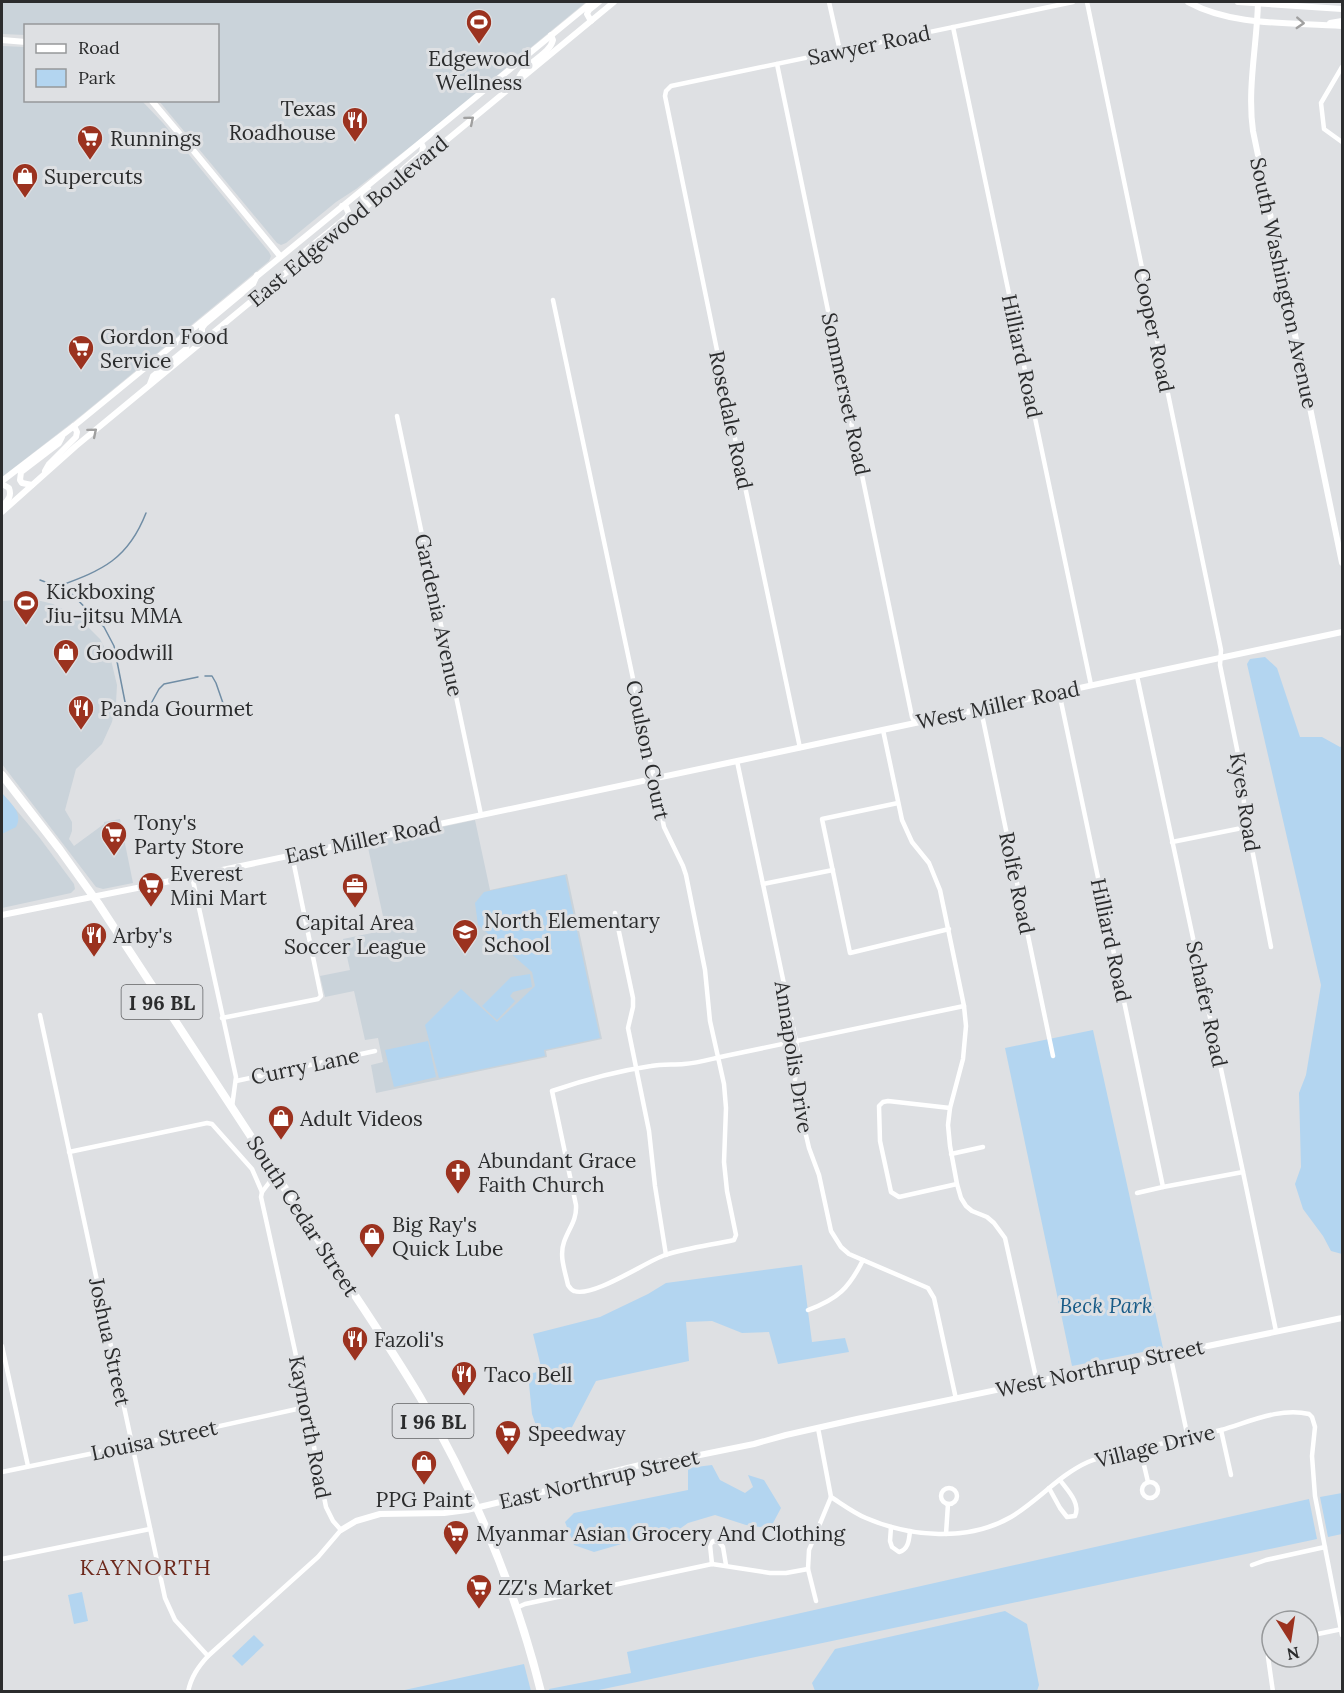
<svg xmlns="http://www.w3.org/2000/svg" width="1344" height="1693" font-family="Lora,serif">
  <rect width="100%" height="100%" fill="#dee0e3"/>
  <g fill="#cad3da">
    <polygon points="2,2 586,2 415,143 356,189 336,202 286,243 281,245 277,243 159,101 218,100 218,26 26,26 25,35 2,34"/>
    <polygon points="2,46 25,47 26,100 142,101 163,123 269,252 271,256 269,261 83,414 2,477"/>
    <polygon points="27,599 41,601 53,604 79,618 100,639 111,660 117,685 116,703 112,722 102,744 76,769 65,810 72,822 72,831 69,839 74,846 104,824 104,822 120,819 133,883 103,889 96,887 2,764 2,601"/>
    <polygon points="2,793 39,837 74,884 75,889 71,893 2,908"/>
    <polygon points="475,820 490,890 567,874 602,1039 546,1051 547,1057 376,1093 371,1065 383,1062 378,1038 365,1040 354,991 325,997 320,976 350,970 343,939 386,930 367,843"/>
  </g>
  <g fill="#b3d5f0">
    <polygon points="1265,657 1277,668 1300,737 1322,737 1340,747 1342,746 1342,1254 1331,1251 1323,1236 1303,1209 1295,1184 1301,1167 1299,1093 1306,1075 1321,985 1247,664 1250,659"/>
    <path d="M2 793C10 803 24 813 16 827L4 833H2Z"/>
    <polygon points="565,875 600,1038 544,1050 545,1056 439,1078 425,1025 461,989 497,1022 535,986 532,972 478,925 475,903 484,892"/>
    <polygon points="530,974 532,987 513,992 510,996 515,1001 497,1020 482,1006 511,977"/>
    <polygon points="1093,1030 1163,1348 1072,1366 1005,1048"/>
    <polygon points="428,1041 436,1077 394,1087 385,1050"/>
    <polygon points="802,1265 812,1342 845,1338 849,1352 778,1364 769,1332 742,1333 712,1321 686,1322 689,1361 596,1381 570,1431 539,1434 532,1414 528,1374 542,1371 533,1334 600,1317 648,1294 666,1283"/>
    <polygon points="712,1465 720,1480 745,1493 753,1487 748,1475 764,1480 781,1508 772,1525 760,1527 746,1525 715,1515 688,1523 667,1538 645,1534 625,1543 594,1552 574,1545 565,1522 574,1513 688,1490 688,1468"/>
    <polygon points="1342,1493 1342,1534 1328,1537 1320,1497"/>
    <polygon points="1309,1499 1317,1539 594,1691 550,1691 549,1689 631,1673 627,1652"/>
    <polygon points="82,1592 88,1621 74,1624 68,1595"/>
    <polygon points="1005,1611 1027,1624 1039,1685 1037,1691 815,1691 812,1683 835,1649"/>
    <polygon points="254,1635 264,1645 242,1666 232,1656"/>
    <polygon points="524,1664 531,1691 400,1691"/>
  </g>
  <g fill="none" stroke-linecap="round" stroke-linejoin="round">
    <g stroke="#708da5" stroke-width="1.5">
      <polyline points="40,580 69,591 104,627 114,646 126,707 132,710"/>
      <path d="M59 586C103 570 128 559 146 513"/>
      <polyline points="205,676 212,676 216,683 225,709"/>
      <polyline points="143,712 147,711 159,689 164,684 198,677"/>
    </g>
    <g stroke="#fff" stroke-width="4.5">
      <polyline points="829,2 840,51"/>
      <polyline points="1087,2 1221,650 1220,665 1240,764 1245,813 1271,947"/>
      <polyline points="953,27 1091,685"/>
      <polyline points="777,64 912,717 915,723"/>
      <polyline points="1342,67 1321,103 1324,129 1342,142"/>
      <path d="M553 300 654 778 664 827 683 866 686 875 705 970 710 1021 724 1084 726 1108 724 1162 727 1191 736 1235 734 1240C711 1245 687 1248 665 1255 645 1262 593 1298 574 1291 571 1290 570 1288 568 1285 565 1271 559 1256 564 1242 569 1228 577 1220 576 1205L552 1091C584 1080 617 1071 651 1066 662 1064 673 1065 684 1064 698 1063 711 1059 725 1056L964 1006"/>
      <polyline points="397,416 481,815"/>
      <polyline points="1137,676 1243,1172 1276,1331"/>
      <polyline points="1059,692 1163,1187"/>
      <polyline points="981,710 1053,1056"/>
      <polyline points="883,730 902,820 912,842 929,863 940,890 964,1006 966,1026 963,1059 950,1108 948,1125 950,1146 957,1184 961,1198 966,1206 972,1211 987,1217 994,1223 1005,1238 1037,1382"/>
      <polyline points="800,748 739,458 665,96 666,91 671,86 1073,2"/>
      <polyline points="737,761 796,1041 799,1059 795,1079 795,1088 809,1148 819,1175 831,1231 841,1247 849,1254 928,1288 934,1298 956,1399"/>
      <polyline points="898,803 822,819 850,953 949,929"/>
      <polyline points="1172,842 1247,827"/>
      <polyline points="192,876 236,1077 232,1107"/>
      <polyline points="763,884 833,870"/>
      <polyline points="615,913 633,998 633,1007 628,1028 649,1131 655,1186 666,1255"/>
      <polyline points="40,1015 165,1598 175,1620 208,1656"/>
      <polyline points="222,1018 318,999 321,996 292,855"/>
      <polyline points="236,1081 375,1051"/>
      <polyline points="950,1108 888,1101 883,1102 879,1106 880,1141 891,1192 899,1197 957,1184"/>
      <polyline points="69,1152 207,1123 212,1124 252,1169 262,1192"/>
      <polyline points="951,1154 983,1147"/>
      <polyline points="1137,1193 1163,1187 1243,1172"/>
      <path d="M808 1310C838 1299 849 1288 863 1260"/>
      <polyline points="2,1346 28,1466"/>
      <polyline points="1170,1354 1188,1438"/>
      <polyline points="1221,1430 1231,1475"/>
      <polyline points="1140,1448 1148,1482"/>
      <polyline points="2,1472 143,1443 306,1407"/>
      <circle cx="1150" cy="1490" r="8"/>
      <circle cx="949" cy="1496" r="8"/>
      <path d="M1049 1488 1060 1508 1067 1517 1075 1516C1081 1503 1067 1490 1060 1480"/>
      <path d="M831 1497C842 1504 854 1513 866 1518 910 1537 968 1542 1011 1517 1038 1501 1059 1475 1088 1462 1104 1455 1121 1453 1137 1449 1165 1443 1193 1437 1221 1430 1249 1422 1280 1407 1309 1414L1312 1417 1315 1427 1312 1456 1315 1496 1342 1635"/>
      <path d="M891 1527 890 1541 892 1547 899 1552C909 1549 909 1539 910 1531"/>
      <polyline points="946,1534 948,1504"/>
      <polyline points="2,1559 150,1529"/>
      <polyline points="712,1564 710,1545 713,1541 719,1542 723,1547 726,1565"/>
      <polyline points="1252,1565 1266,1560 1325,1547"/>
      <polyline points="816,1601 808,1569 809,1550 831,1497 818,1428"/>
      <polyline points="516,1608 525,1604 712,1564 770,1573 786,1573 808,1569"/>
      <polyline points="1308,1636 1342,1629"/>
      <polyline points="1272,1647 1268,1657 1273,1692"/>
      <path d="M188 1692C191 1677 198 1667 208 1656L318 1557 341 1530 333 1521 326 1507 295 1351 261 1197 262 1192 275 1175"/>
    </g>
    <g stroke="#fff" stroke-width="6">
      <path d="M1188 2C1234 27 1292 22 1342 26"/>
      <polyline points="1238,2 1342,9"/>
      <path d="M1258 2C1257 45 1247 88 1253 131L1342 563"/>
      <polyline points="591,21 587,14 589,10 599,2"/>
      <polyline points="1330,23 1342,21"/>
      <polyline points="2,40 26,42"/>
      <path d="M518 80C524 62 549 56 553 40L551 35"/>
      <polyline points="151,100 178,132 280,256"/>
      <polyline points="397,181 400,172 422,153 423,147 421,143"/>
      <path d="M368 189C364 192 362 195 364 200L371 202"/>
      <polyline points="302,257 305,251 347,217 349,214 346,207 342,206"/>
      <polyline points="208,337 202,335 202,328 205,324 253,284 257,275"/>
      <polyline points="150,384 153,376 186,349 187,343 182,337"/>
      <polyline points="45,471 49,464 76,437 77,432 74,426"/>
      <polyline points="2,481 74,426 592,2"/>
      <path d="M2 484 9 488C12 496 8 501 2 506"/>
      <polyline points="32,485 22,483 20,480 21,472 59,443 62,437"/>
      <polyline points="2,512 76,446 614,2"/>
      <polyline points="2,915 137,888 737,761 1342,632"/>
      <polyline points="341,1530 356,1521 380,1514 444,1513 467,1510 550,1490 603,1474 644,1464 690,1457 754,1444 786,1435 857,1419 1342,1318"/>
    </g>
    <path stroke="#fff" stroke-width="8" d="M2 775 60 850 98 903C171 1015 245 1127 318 1239 352 1292 388 1343 420 1397 473 1488 515 1588 541 1692"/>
  </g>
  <defs><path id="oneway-chevron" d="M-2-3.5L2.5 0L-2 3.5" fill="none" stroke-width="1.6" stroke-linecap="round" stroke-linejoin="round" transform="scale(1.5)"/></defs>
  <g stroke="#a0a0a0">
    <use href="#oneway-chevron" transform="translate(1300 23) rotate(3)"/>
    <use href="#oneway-chevron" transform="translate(470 120) rotate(-40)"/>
    <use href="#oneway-chevron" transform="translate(93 432) rotate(-40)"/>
  </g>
  <defs>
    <g id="stadium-pin" transform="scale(1.35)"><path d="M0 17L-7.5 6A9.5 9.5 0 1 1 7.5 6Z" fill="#9b321f" stroke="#dee0e3"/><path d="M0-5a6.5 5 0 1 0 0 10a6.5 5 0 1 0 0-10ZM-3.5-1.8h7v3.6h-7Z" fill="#fff"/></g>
    <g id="restaurant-pin" transform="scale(1.35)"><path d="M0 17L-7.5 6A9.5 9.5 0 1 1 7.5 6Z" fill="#9b321f" stroke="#dee0e3"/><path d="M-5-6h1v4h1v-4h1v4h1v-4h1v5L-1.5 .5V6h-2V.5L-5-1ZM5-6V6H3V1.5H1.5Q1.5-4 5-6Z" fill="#fff"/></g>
    <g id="supermarket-pin" transform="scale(1.35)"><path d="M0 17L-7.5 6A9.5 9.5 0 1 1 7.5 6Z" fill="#9b321f" stroke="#dee0e3"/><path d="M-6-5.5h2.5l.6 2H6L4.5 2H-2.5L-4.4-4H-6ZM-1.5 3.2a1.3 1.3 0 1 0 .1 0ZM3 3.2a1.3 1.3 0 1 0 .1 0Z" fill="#fff"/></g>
    <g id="shop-pin" transform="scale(1.35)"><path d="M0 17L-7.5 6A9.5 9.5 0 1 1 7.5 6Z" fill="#9b321f" stroke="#dee0e3"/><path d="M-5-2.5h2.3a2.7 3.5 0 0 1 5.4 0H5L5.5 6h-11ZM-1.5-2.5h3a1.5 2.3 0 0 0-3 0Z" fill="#fff"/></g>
    <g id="office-pin" transform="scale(1.35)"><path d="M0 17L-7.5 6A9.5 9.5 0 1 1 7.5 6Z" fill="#9b321f" stroke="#dee0e3"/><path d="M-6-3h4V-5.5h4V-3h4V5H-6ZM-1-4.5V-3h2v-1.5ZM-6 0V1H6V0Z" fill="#fff"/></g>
    <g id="school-pin" transform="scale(1.35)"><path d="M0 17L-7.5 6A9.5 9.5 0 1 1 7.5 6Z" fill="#9b321f" stroke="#dee0e3"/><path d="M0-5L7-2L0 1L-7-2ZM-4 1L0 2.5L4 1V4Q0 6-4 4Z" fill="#fff"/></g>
    <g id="church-pin" transform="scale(1.35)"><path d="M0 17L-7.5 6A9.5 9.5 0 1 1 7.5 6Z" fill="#9b321f" stroke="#dee0e3"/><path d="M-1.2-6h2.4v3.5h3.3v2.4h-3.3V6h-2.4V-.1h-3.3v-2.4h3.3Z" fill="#fff"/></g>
  </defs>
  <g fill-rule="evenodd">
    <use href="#stadium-pin" x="479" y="22"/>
    <use href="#restaurant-pin" x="355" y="120"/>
    <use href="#supermarket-pin" x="90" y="138"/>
    <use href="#shop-pin" x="25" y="176"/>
    <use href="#supermarket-pin" x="81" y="348"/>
    <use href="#stadium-pin" x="26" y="603"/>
    <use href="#shop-pin" x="66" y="652"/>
    <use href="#restaurant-pin" x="81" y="708"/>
    <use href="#supermarket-pin" x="114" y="834"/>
    <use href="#supermarket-pin" x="151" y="885"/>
    <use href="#office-pin" x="355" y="886"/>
    <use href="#school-pin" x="465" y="932"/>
    <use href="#restaurant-pin" x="94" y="935"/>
    <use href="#shop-pin" x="281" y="1118"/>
    <use href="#church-pin" x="458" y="1172"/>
    <use href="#shop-pin" x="372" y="1236"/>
    <use href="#restaurant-pin" x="355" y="1339"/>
    <use href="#restaurant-pin" x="464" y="1374"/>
    <use href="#supermarket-pin" x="508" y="1433"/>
    <use href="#shop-pin" x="424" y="1463"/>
    <use href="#supermarket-pin" x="456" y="1533"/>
    <use href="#supermarket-pin" x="479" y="1587"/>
  </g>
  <g text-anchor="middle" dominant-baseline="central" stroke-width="6" stroke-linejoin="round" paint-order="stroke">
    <g fill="#dee0e3" stroke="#616264" stroke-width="1.5">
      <rect x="121.5" y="985" width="81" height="34" rx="4.5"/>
      <rect x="392.5" y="1404" width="81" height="34" rx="4.5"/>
    </g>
    <g font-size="20" font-weight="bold" fill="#2b2c2d">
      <text x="162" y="1002">I 96 BL</text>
      <text x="433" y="1421">I 96 BL</text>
    </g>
    <g font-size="21" fill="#2b2c2d" stroke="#dee0e3">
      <text transform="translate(869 45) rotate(-12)">Sawyer Road</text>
      <text transform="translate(348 221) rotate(-40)">East Edgewood Boulevard</text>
      <text transform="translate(1284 283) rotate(78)">South Washington Avenue</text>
      <text transform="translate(1154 330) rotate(78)">Cooper Road</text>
      <text transform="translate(1022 356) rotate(78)">Hilliard Road</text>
      <text transform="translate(846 394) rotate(78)">Sommerset Road</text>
      <text transform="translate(731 420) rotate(78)">Rosedale Road</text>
      <text transform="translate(439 615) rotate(78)">Gardenia Avenue</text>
      <text transform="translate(998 705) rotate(-12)">West Miller Road</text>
      <text transform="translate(648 750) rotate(78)">Coulson Court</text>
      <text transform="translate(1245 802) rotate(81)">Kyes Road</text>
      <text transform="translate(363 840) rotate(-12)">East Miller Road</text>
      <text transform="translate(1017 883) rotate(78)">Rolfe Road</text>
      <text transform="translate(1111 940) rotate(78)">Hilliard Road</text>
      <text transform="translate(1207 1004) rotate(78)">Schafer Road</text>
      <text transform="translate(794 1057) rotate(81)">Annapolis Drive</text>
      <text transform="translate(305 1066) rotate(-12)">Curry Lane</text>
      <text transform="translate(303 1216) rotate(57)">South Cedar Street</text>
      <text transform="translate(110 1342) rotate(78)">Joshua Street</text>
      <text transform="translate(1100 1368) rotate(-12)">West Northrup Street</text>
      <text transform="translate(310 1427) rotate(79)">Kaynorth Road</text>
      <text transform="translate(154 1440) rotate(-12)">Louisa Street</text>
      <text transform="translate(1155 1446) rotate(-14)">Village Drive</text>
      <text transform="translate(599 1479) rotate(-13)">East Northrup Street</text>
    </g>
    <g font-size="21" fill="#2b2c2d" stroke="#dee0e3" text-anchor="start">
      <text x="479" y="58" text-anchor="middle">Edgewood<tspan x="479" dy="24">Wellness</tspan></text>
      <text x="336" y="108" text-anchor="end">Texas<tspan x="336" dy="24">Roadhouse</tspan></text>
      <text x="110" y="138">Runnings</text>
      <text x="44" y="176">Supercuts</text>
      <text x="100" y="336">Gordon Food<tspan x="100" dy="24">Service</tspan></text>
      <text x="46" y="591">Kickboxing<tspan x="46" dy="24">Jiu-jitsu MMA</tspan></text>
      <text x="86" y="652">Goodwill</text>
      <text x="100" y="708">Panda Gourmet</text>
      <text x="134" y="822">Tony's<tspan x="134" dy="24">Party Store</tspan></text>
      <text x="170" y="873">Everest<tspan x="170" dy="24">Mini Mart</tspan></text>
      <text x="484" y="920">North Elementary<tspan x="484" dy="24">School</tspan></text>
      <text x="355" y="922" text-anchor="middle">Capital Area<tspan x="355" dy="24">Soccer League</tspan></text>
      <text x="113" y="935">Arby's</text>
      <text x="300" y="1118">Adult Videos</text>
      <text x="478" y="1160">Abundant Grace<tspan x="478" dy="24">Faith Church</tspan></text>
      <text x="392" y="1224">Big Ray's<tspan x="392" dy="24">Quick Lube</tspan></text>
      <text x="374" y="1339">Fazoli's</text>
      <text x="484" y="1374">Taco Bell</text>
      <text x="528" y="1433">Speedway</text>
      <text x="424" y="1499" text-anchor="middle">PPG Paint</text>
      <text x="476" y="1533">Myanmar Asian Grocery And Clothing</text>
      <text x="498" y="1587">ZZ's Market</text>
    </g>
    <g font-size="21" font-style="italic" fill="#185b87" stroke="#dee0e3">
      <text x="1106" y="1305">Beck Park</text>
    </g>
    <g font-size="22" letter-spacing="1.5" fill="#6d291c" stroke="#dee0e3">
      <text x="146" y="1567">KAYNORTH</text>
    </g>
  </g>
  <rect width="1344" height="1693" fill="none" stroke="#2b2c2d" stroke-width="6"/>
  <rect x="24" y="24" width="195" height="78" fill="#dee0e3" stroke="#96989a" stroke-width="1.5"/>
  <rect x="36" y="44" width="30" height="9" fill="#ffffff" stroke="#96989a" stroke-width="1.5"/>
  <text x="78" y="54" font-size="18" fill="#2b2c2d">Road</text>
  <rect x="36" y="69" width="30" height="18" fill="#b3d5f0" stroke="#96989a" stroke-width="1.5"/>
  <text x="78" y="84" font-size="18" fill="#2b2c2d">Park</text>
  <g transform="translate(1290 1639) rotate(168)"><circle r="28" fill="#dee0e3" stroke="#96989a" stroke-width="1.5"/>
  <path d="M0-4.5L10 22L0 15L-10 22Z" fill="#9b321f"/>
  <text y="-9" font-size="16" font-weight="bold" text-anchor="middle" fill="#2b2c2d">N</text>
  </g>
</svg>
